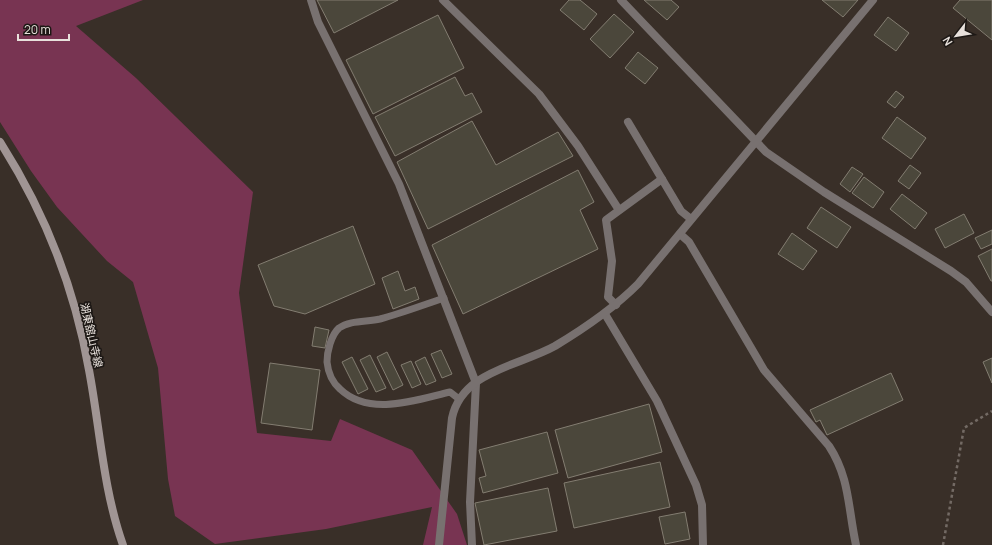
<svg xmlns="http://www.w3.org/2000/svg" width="992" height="545" font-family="Manrope,'Noto Sans JP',sans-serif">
  <rect width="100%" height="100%" fill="#392f28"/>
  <polygon fill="#783452" points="0,0 143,0 76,26 136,78 253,192 239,293 257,433 331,441 340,419 412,450 457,514 467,545 423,545 432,507 326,529 215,544 175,516 168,479 158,368 133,282 107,261 57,207 31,171 0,122"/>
  <g fill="#4b473b" stroke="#837d71">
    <polygon points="317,0 398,0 334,33"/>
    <polygon points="569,0 580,0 597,14 584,30 560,10"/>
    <polygon points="644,0 671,0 679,7 667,20"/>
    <polygon points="822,0 858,0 843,17"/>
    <polygon points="960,0 992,0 992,40 953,8"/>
    <polygon points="614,14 634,32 610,58 590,39"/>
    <polygon points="438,15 464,68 373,114 346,60"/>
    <polygon points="888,17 909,33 896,51 874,35"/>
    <polygon points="638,52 658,68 645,84 625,68"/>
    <polygon points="455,77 465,96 472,93 482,112 395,156 375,117"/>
    <polygon points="896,91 904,97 895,108 887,102"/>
    <polygon points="897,117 926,138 911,159 882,138"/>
    <polygon points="472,121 496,165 558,132 573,156 428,229 397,162"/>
    <polygon points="910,165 921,173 909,189 898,181"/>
    <polygon points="852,167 863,174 850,192 840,184"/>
    <polygon points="578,170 594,202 580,210 598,249 463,314 432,245"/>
    <polygon points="864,177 884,192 873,208 852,193"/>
    <polygon points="902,194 927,213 915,229 890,209"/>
    <polygon points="821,207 851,227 837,248 807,228"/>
    <polygon points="964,214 974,233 945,248 935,229"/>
    <polygon points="353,226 375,284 305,314 274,306 258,265"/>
    <polygon points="992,230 992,244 981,249 975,238"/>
    <polygon points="792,233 817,251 803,270 778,254"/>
    <polygon points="992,249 992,281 991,281 978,256"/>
    <polygon points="398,271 405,291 415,287 419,299 393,309 382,278"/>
    <polygon points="315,327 329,330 325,348 312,346"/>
    <polygon points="441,350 452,374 442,378 431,354"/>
    <polygon points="387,352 403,385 393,390 377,357"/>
    <polygon points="370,355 386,388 376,392 360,360"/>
    <polygon points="352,357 368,389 358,394 342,362"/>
    <polygon points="425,357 436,381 426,385 415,362"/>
    <polygon points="992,358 992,383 983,362"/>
    <polygon points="411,361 421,384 412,388 401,365"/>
    <polygon points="270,363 320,370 312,430 261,423"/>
    <polygon points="891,373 903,400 827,435 820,420 816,422 810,410"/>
    <polygon points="649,404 662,452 568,478 555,430"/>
    <polygon points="547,432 558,473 483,493 479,478 486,476 479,450"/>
    <polygon points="660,462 670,507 574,528 564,483"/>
    <polygon points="548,488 557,531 484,545 475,503"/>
    <polygon points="685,512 690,539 665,544 659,517"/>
  </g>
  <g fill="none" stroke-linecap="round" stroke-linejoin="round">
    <polyline stroke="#736a64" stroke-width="2.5" stroke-dasharray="3 3" stroke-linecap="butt" points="943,545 964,428 992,411"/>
    <path stroke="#787170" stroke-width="7" d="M444 298C423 305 402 313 380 319 367 322 350 320 339 328 331 335 327 352 327 362 328 372 332 382 340 389 369 417 416 400 450 392L459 399"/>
    <g stroke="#787170" stroke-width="8">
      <polyline points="311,0 318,22 399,184 476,383 470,502 472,545"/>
      <polyline points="443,0 539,94 578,146 619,210"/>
      <polyline points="621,0 766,152 824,192 951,271 966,282 992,312"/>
      <polyline points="628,122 681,211 691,219"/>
      <path d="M680 234 689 242 764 370 829 446C850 478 848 509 856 545"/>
      <polyline points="616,305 608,297 612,261 606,220 662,179"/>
      <polyline points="605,314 657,401 696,485 702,505 703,545"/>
      <path d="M439 545 452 418C462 371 519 366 555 346 585 328 613 309 638 284L873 0"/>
    </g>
    <path stroke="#a09594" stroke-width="8" d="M0 142C44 211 75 289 89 370 100 428 103 489 123 545"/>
  </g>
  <g text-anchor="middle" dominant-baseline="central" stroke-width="3.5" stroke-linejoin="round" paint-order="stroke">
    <g font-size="11" fill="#e8e1dc" stroke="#1d1815">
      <text transform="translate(92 335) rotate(77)">湖東舘山寺線</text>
    </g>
  </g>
  <g transform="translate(956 36) rotate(239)" stroke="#1d1815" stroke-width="3" paint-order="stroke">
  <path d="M0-3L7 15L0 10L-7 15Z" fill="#e8e1dc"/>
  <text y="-6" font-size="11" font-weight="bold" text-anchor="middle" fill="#e8e1dc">N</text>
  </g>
  <path d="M18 34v6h51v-6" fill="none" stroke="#e8e1dc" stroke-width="2"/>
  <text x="24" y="34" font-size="12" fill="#e8e1dc" stroke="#1d1815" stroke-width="3" paint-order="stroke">20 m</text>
</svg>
